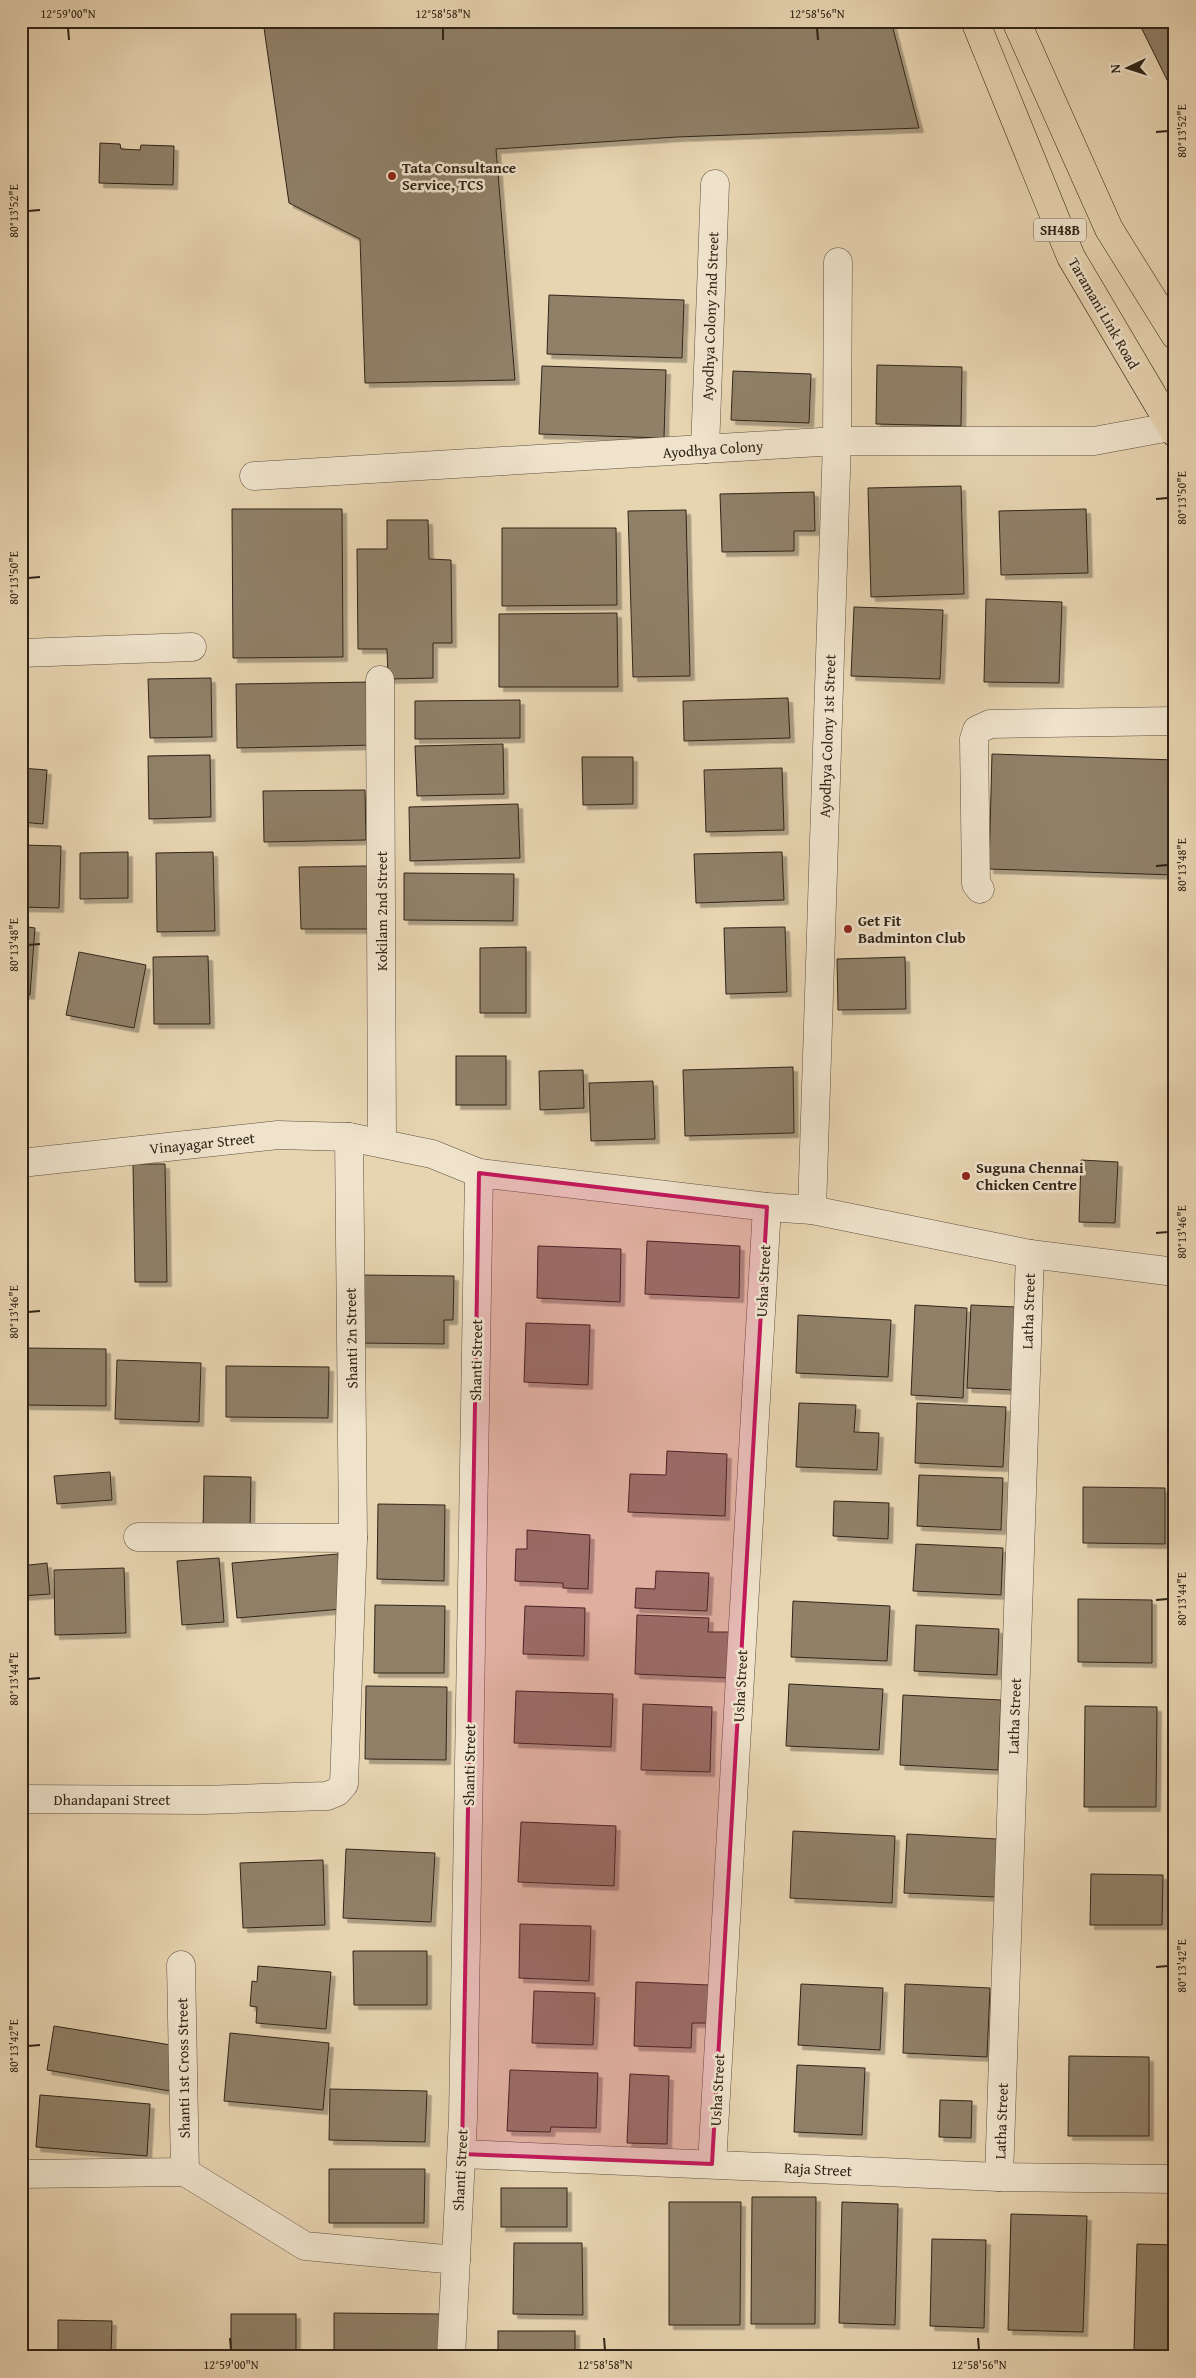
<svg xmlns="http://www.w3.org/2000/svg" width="1196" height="2378" font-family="'Gentium Book Plus',serif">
  <defs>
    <filter id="shadow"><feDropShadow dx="4.5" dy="4.5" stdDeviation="0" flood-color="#0004"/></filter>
  </defs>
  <rect width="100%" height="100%" fill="#e7d4b1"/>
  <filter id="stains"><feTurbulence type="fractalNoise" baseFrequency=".004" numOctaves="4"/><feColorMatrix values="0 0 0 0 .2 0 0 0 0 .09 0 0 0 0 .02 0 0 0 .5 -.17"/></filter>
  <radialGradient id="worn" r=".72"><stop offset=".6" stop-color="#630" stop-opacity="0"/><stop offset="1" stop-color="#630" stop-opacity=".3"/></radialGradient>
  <g fill="#908068" stroke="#312418" filter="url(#shadow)">
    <polygon points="263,21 891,21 919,128 677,137 496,149 515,380 365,383 360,239 289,203"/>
    <polygon points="1138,21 1175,21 1175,96"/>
    <polygon points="100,143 120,144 121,149 140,150 141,145 174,146 173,185 99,183"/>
    <polygon points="549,295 684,300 682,358 547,354"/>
    <polygon points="877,365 962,367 961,426 876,424"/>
    <polygon points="542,366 666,370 664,438 539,434"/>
    <polygon points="733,371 811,374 809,423 731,420"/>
    <polygon points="961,486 964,594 871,597 868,488"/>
    <polygon points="814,492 815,531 794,531 794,551 722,552 720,494"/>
    <polygon points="232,509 342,509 343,657 233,658"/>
    <polygon points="1086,509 1088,573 1001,575 999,511"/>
    <polygon points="686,510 690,676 633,677 628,511"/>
    <polygon points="387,520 428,520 429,559 451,560 452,643 433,643 433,678 388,679 387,649 358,649 357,549 387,549"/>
    <polygon points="502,528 616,528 617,605 502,606"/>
    <polygon points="986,599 1062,602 1059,683 984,682"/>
    <polygon points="854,607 943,610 940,679 851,676"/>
    <polygon points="617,613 618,687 499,687 499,614"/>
    <polygon points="211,678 212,737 150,738 148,679"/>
    <polygon points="373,682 374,745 237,748 236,684"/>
    <polygon points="788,698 790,738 684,741 683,701"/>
    <polygon points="520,700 520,738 415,739 415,701"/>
    <polygon points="503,744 504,794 417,796 415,746"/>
    <polygon points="992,754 1175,760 1175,875 989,869"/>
    <polygon points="210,755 211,817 149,819 148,756"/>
    <polygon points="582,757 633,757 633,804 583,805"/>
    <polygon points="21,768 47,770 43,824 21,822"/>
    <polygon points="782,768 784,830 706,832 704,770"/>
    <polygon points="365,790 366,840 264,842 263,791"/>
    <polygon points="518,804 520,858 410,861 409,807"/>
    <polygon points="21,845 61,846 59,908 21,907"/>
    <polygon points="128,852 128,898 80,899 80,853"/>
    <polygon points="213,852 215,931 157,932 156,853"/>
    <polygon points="782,852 784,900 696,903 694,854"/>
    <polygon points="367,866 369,929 301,929 299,867"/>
    <polygon points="404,873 514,874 513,921 404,920"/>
    <polygon points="21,926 35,928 30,995 21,994"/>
    <polygon points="785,927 787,992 726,994 724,928"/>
    <polygon points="526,947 526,1013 480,1013 480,948"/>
    <polygon points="79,952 146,965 134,1028 66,1015"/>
    <polygon points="208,956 210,1024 154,1024 153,957"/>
    <polygon points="905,957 906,1009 838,1010 837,959"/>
    <rect x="456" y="1056" width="50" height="49"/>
    <polygon points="793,1067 794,1133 685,1136 683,1070"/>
    <polygon points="583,1070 584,1108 540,1110 539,1071"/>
    <polygon points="653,1081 655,1139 591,1141 589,1083"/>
    <polygon points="1081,1160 1118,1162 1115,1223 1079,1222"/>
    <polygon points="133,1164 165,1164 167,1282 135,1282"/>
    <polygon points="647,1241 740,1246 739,1298 645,1294"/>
    <polygon points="538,1246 621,1249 620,1302 537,1298"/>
    <polygon points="361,1275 454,1276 453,1320 444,1320 444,1344 361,1343"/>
    <polygon points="915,1305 967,1308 963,1398 911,1395"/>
    <polygon points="971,1305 1016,1307 1013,1390 967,1388"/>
    <polygon points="798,1315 891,1320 888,1377 796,1373"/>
    <polygon points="526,1323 590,1325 588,1385 524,1382"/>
    <polygon points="26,1348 106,1349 106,1406 25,1405"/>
    <polygon points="117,1360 201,1363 199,1422 115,1419"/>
    <polygon points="226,1366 329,1367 328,1418 226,1417"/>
    <polygon points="799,1403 856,1405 854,1432 879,1433 877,1470 796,1467"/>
    <polygon points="917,1403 1006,1407 1003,1467 915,1463"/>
    <polygon points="667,1451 727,1454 725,1516 628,1512 630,1474 666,1475"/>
    <polygon points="110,1472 112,1500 57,1504 54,1476"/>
    <polygon points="919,1475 1003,1478 1001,1530 917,1526"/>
    <polygon points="204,1476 251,1477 250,1531 203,1531"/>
    <polygon points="1083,1487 1165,1488 1165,1544 1083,1543"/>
    <polygon points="834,1501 889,1503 888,1539 833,1536"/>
    <polygon points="378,1504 445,1505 444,1581 377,1579"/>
    <polygon points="527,1530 590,1535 588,1589 563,1588 563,1583 515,1581 516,1549 527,1549"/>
    <polygon points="916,1544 1003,1548 1001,1595 913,1591"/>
    <polygon points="338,1554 342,1609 237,1618 232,1563"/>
    <polygon points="219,1558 224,1622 182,1625 177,1561"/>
    <polygon points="47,1563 50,1594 21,1596 21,1566"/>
    <polygon points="124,1568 126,1633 55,1635 54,1570"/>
    <polygon points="656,1571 709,1573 707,1611 635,1608 636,1588 655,1589"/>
    <polygon points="1078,1599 1152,1600 1152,1663 1078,1662"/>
    <polygon points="793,1601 890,1606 887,1661 791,1657"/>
    <polygon points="375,1605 445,1606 444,1673 374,1673"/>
    <polygon points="525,1606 585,1608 584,1656 523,1654"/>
    <polygon points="637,1615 709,1618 708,1632 730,1632 728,1678 635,1674"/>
    <polygon points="916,1625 999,1629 997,1675 914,1671"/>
    <polygon points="789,1684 883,1689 879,1750 786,1746"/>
    <polygon points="366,1686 447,1687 446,1760 365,1759"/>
    <polygon points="516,1691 613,1694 611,1747 514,1743"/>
    <polygon points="903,1695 1001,1700 998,1770 900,1765"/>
    <polygon points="643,1704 712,1707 710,1772 641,1770"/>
    <polygon points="1085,1706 1157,1707 1156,1807 1084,1807"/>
    <polygon points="521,1822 616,1826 614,1886 518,1882"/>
    <polygon points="793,1831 895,1836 892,1903 790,1898"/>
    <polygon points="907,1834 997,1839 995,1897 904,1893"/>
    <polygon points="346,1849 435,1853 431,1922 343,1918"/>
    <polygon points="323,1860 325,1925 243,1928 240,1863"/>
    <polygon points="1091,1874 1163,1875 1162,1925 1090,1925"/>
    <polygon points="520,1924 591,1926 589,1981 519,1978"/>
    <polygon points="353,1951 427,1951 427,2005 354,2005"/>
    <polygon points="258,1966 331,1972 326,2029 256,2023 257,2007 250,2006 252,1981 257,1982"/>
    <polygon points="636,1982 709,1985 708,2023 692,2023 691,2048 634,2046"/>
    <polygon points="801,1984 883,1988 880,2050 798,2045"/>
    <polygon points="905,1984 990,1988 987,2057 903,2053"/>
    <polygon points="534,1991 595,1993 593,2045 532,2043"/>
    <polygon points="54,2026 177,2046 170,2091 47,2070"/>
    <polygon points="230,2033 329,2043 323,2110 224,2101"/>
    <polygon points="1069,2056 1149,2057 1149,2136 1068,2136"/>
    <polygon points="797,2065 865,2068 862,2135 794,2132"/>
    <polygon points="510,2070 598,2073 596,2128 551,2127 550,2132 507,2131"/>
    <polygon points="630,2074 669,2076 667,2144 627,2143"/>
    <polygon points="330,2089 427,2091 425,2142 329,2140"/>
    <polygon points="40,2095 150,2104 147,2156 36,2147"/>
    <polygon points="940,2100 972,2101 971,2138 939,2137"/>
    <polygon points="329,2169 425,2169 424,2223 329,2223"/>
    <rect x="501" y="2188" width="66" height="39"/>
    <polygon points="752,2197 816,2197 815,2324 751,2324"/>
    <polygon points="669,2202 741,2202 740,2325 669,2325"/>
    <polygon points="842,2202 898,2204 895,2325 839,2323"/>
    <polygon points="1011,2214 1087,2216 1083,2332 1008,2330"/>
    <polygon points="932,2239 986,2240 984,2328 930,2326"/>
    <polygon points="514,2243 582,2243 583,2315 513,2314"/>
    <polygon points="1137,2244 1175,2245 1175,2351 1134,2350"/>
    <polygon points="334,2313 440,2314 440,2357 334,2357"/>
    <rect x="231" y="2314" width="65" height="43"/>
    <polygon points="58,2320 112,2321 111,2357 58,2357"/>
    <rect x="498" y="2331" width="77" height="26"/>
    <polygon points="748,2353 784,2354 784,2357 748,2357"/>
  </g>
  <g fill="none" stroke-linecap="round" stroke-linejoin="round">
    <g stroke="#5e503e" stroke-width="29">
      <g id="minor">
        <polyline points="705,449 715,184"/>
        <polyline points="254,476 837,441 1094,441 1170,427"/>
        <polyline points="21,653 192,647"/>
        <polyline points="380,680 382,1143"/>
        <polyline points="980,889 976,884 974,739 977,730 990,724 1175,721"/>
        <polyline points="21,1163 278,1135 349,1137 432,1154 479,1173 767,1207 812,1210 1030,1254 1175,1272"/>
        <polyline points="812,1210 837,441 838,262"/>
        <polyline points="138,1537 353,1538"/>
        <polyline points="21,1799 203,1800 327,1796 337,1792 344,1784 353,1538 349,1137"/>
        <polyline points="181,1965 185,2172"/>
        <polyline points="462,2154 999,2177 1175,2179"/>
        <polyline points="712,2164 767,1207"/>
        <polyline points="21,2174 185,2172 305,2246 456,2260"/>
        <polyline points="999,2177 1030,1254"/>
        <polyline points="451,2357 463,2118 479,1173"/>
      </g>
    </g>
    <g stroke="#312418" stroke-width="29">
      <g id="primary">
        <polyline points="975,21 1071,257 1175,433"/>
        <polyline points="1016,21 1109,229 1175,335"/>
      </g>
    </g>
    <use href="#minor" stroke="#efe3cc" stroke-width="28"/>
    <use href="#primary" stroke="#e7d4b1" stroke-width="28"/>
  </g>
  <path fill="#c2185b" fill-opacity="0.2" stroke="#c2185b" stroke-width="4" stroke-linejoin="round" d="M479 1173 767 1207 712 2164 462 2154Z"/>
  <path fill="none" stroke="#312418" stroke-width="2" d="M68 28 69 40M443 28V40M817 28 818 40M1156 132 1168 131M28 211 40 210M1156 499 1168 498M28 578 40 577M1156 866 1168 865M28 945 40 944M1156 1233 1168 1232M28 1312 40 1311M1156 1600 1168 1599M28 1679 40 1678M1156 1967 1168 1966M28 2046 40 2045M230 2338 231 2350M604 2338 605 2350M978 2338 979 2350"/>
  <g fill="#8f2418" stroke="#efe3cc" stroke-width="2">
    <circle cx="392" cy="176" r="5"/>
    <circle cx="848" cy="929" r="5"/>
    <circle cx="966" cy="1176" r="5"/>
  </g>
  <g text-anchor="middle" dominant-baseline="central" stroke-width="5" stroke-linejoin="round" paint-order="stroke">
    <rect fill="#efe3cc" stroke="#6a5d4e" stroke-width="1" x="1034" y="218.5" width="52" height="23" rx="4"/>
    <g font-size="14" font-weight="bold" fill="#312418">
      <text x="1060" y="230">SH48B</text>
    </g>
    <g font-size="15" font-weight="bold" fill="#312418" stroke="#efe3cc" text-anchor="start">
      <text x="402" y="167">Tata Consultance<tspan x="402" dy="17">Service, TCS</tspan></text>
      <text x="858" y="920">Get Fit<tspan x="858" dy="17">Badminton Club</tspan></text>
      <text x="976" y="1167">Suguna Chennai<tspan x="976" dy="17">Chicken Centre</tspan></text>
    </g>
    <g font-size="15" fill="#312418" stroke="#efe3cc">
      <text transform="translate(1104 313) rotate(60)">Taramani Link Road</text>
      <text transform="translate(710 316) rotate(-88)">Ayodhya Colony 2nd Street</text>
      <text transform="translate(713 449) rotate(-4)">Ayodhya Colony</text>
      <text transform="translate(827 736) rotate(-88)">Ayodhya Colony 1st Street</text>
      <text transform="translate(381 911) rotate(-90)">Kokilam 2nd Street</text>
      <text transform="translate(202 1143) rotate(-6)">Vinayagar Street</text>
      <text transform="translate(763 1281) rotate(-87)">Usha Street</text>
      <text transform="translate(1028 1311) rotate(-88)">Latha Street</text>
      <text transform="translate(351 1338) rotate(-91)">Shanti 2n Street</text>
      <text transform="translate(476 1360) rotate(-89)">Shanti Street</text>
      <text transform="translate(740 1686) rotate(-87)">Usha Street</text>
      <text transform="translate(1014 1716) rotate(-88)">Latha Street</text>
      <text transform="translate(469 1765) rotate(-89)">Shanti Street</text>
      <text x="112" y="1799">Dhandapani Street</text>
      <text transform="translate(183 2068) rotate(-91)">Shanti 1st Cross Street</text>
      <text transform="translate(717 2090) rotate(-87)">Usha Street</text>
      <text transform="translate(1001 2121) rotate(-88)">Latha Street</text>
      <text transform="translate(818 2169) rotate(3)">Raja Street</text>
      <text transform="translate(460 2170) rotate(-87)">Shanti Street</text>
    </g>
  </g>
  <rect width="1196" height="2378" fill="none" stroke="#e7d4b1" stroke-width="55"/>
  <g transform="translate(1128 68) rotate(266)" stroke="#efe3cc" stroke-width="4" paint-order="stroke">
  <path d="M0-4L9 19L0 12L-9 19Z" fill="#312418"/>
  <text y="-8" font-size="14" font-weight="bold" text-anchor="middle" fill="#312418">N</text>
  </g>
  <rect x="28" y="28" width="1140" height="2322" fill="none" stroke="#312418" stroke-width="2"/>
  <g font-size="12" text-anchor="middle" fill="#312418">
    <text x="68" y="18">12°59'00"N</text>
    <text x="443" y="18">12°58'58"N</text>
    <text x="817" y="18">12°58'56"N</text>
    <text transform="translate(1182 131) rotate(-90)" y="4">80°13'52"E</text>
    <text transform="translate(14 211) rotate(-90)" y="4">80°13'52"E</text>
    <text transform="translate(1182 498) rotate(-90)" y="4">80°13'50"E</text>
    <text transform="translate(14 578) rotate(-90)" y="4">80°13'50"E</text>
    <text transform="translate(1182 865) rotate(-90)" y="4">80°13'48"E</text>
    <text transform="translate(14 945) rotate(-90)" y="4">80°13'48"E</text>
    <text transform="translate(1182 1232) rotate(-90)" y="4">80°13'46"E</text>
    <text transform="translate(14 1312) rotate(-90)" y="4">80°13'46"E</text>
    <text transform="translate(1182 1599) rotate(-90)" y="4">80°13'44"E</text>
    <text transform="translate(14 1679) rotate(-90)" y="4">80°13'44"E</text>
    <text transform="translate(1182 1966) rotate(-90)" y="4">80°13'42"E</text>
    <text transform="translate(14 2046) rotate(-90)" y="4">80°13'42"E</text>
    <text x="231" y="2369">12°59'00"N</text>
    <text x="605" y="2369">12°58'58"N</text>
    <text x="979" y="2369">12°58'56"N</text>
  </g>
  <rect width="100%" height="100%" filter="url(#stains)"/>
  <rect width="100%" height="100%" fill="url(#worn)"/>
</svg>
